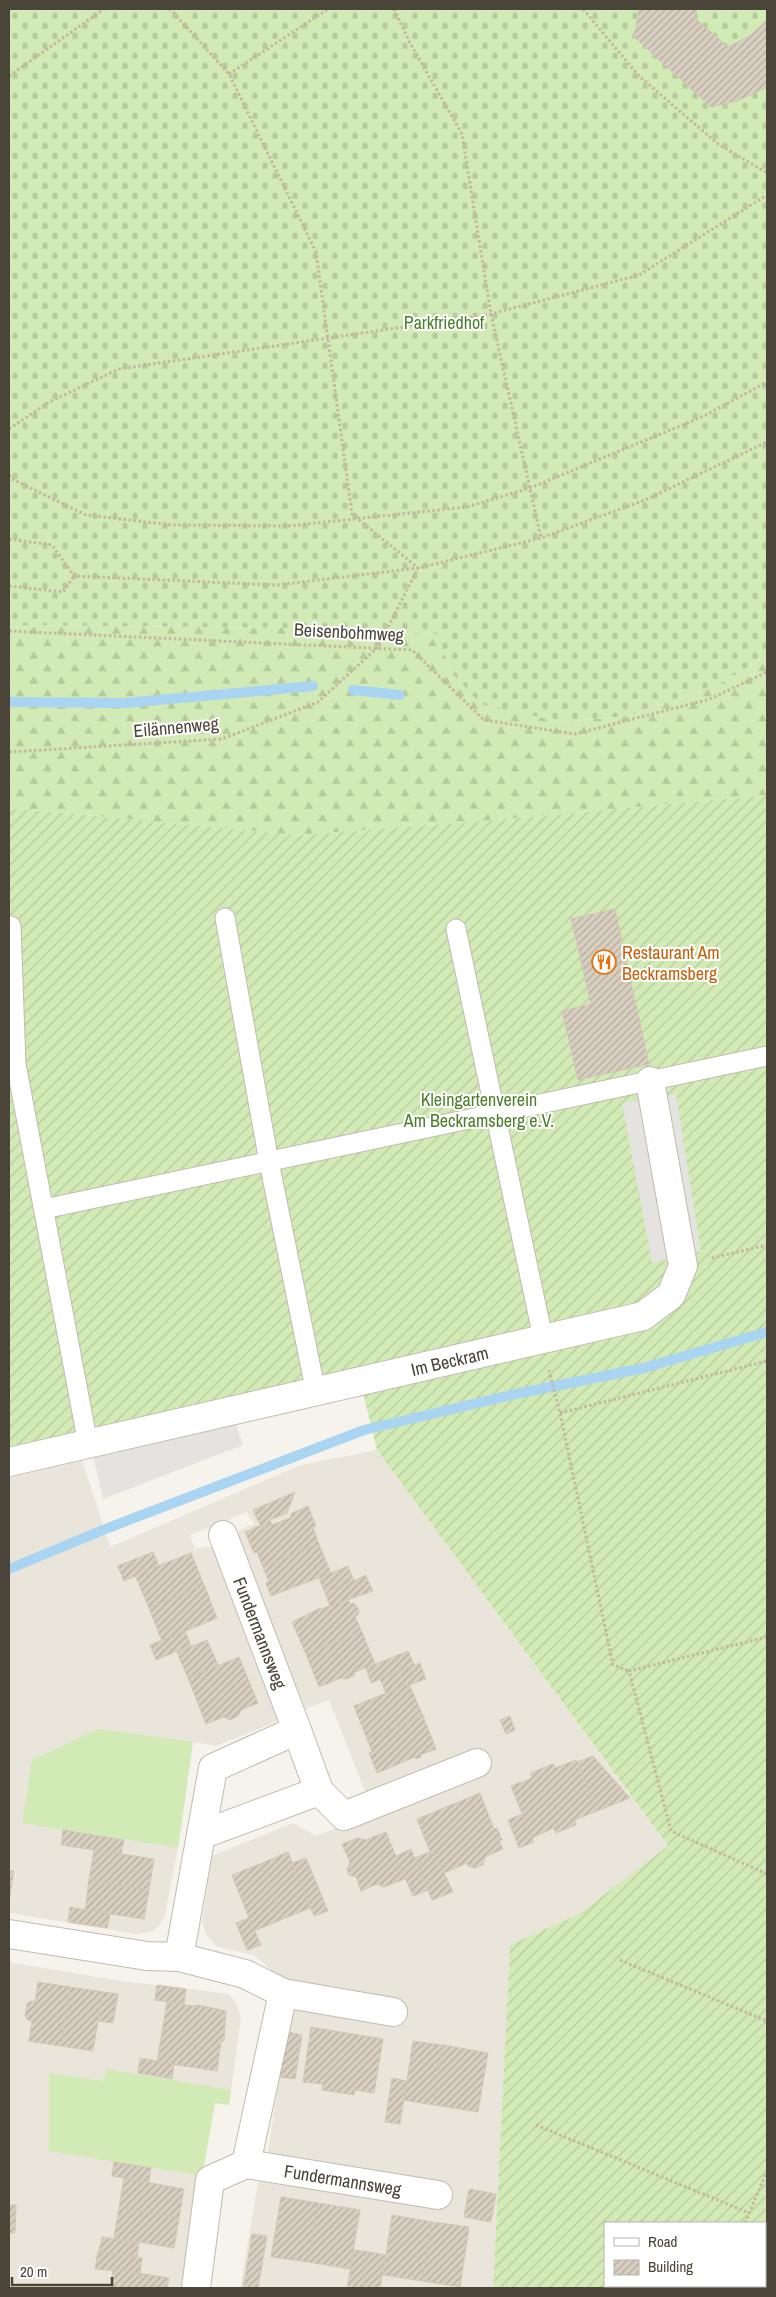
<svg xmlns="http://www.w3.org/2000/svg" width="776" height="2297" font-family="'Archivo Narrow',sans-serif">
  <defs>
    <pattern id="forest-firs" width="22" height="20" patternUnits="userSpaceOnUse" patternTransform="scale(1.25)"><rect width="22" height="20" fill="#d2eab5"/><path d="M5 1l3.5 6h-7zM16 11l3.5 6h-7z" fill="#b6ca9c"/></pattern>
    <pattern id="cemetery-stones" width="16" height="16" patternUnits="userSpaceOnUse" patternTransform="scale(1.25)"><rect width="16" height="16" fill="#d2eab5"/><path d="M2 7V4a2 2 0 0 1 4 0v3zM10 15v-3a2 2 0 0 1 4 0v3z" fill="#b6ca9c"/></pattern>
    <pattern id="garden-furrows" width="10" height="10" patternUnits="userSpaceOnUse" patternTransform="scale(1.25)"><rect width="10" height="10" fill="#d2eab5"/><path d="M-1 1l2-2M0 10L10 0M9 11l2-2" fill="none" stroke="#b6ca9c"/></pattern>
    <pattern id="building-hatch" width="6" height="6" patternUnits="userSpaceOnUse" patternTransform="scale(1.25)"><rect width="6" height="6" fill="#d8cfc1"/><path d="M-1 1l2-2M0 6l6-6M5 7l2-2" fill="none" stroke="#b1aa9e"/></pattern>
  </defs>
  <rect width="100%" height="100%" fill="#f6f3ec"/>
  <g fill="#eae5da">
    <polygon points="377,1450 668,1847 579,1914 510,1945 493,2288 240,2288 259,2177 267,2158 290,2006 401,2020 404,2002 282,1984 271,1970 255,1956 216,1946 206,1934 202,1922 212,1856 293,1823 316,1836 489,1768 480,1749 367,1796 329,1700 300,1711 237,1533 243,1528 254,1524 247,1512 190,1535 195,1549 204,1547 214,1547 281,1720 216,1746 193,1742 178,1848 165,1915 160,1924 154,1931 137,1934 9,1913 9,1477 82,1460 110,1547 301,1465"/>
    <polygon points="9,1962 114,1980 222,1993 229,1995 235,2001 241,2018 229,2105 215,2103 183,2288 9,2288"/>
  </g>
  <g fill="#d2eab5">
    <polygon points="98,1729 193,1742 178,1848 22,1823 32,1760"/>
    <polygon points="106,2069 231,2090 229,2105 215,2103 202,2176 49,2151 49,2073 104,2081"/>
  </g>
  <polygon fill="url(#forest-firs)" points="9,625 302,628 438,634 451,672 562,722 627,716 721,683 767,656 767,795 496,820 296,835 9,808"/>
  <polygon fill="url(#cemetery-stones)" points="9,9 767,9 767,656 721,683 627,716 562,722 481,704 451,672 437,634 302,628 9,625"/>
  <path fill="url(#garden-furrows)" fill-rule="evenodd" d="M767 795V2288H493L510 1945 579 1914 668 1846 377 1450 358 1372 9 1449V808L296 835 496 820ZM605 2223H765V2286H605Z"/>
  <g fill="#e5e3e0">
    <polygon points="676,1094 701,1251 652,1263 622,1103"/>
    <polygon points="234,1419 243,1445 103,1499 93,1455"/>
  </g>
  <g fill="none" stroke-linecap="round" stroke-linejoin="round">
    <g stroke="#a9d4f2" stroke-width="10">
      <polyline points="353,690 400,695"/>
      <polyline points="9,702 125,703 313,686"/>
      <polyline points="9,1569 108,1528 364,1430 516,1394 644,1368 767,1332"/>
    </g>
  </g>
  <g fill="url(#building-hatch)" stroke="#d3c7b4">
    <polygon points="639,9 697,9 694,17 728,47 751,35 767,20 767,87 737,101 711,107 634,37"/>
    <polygon points="615,909 649,1064 578,1080 562,1011 591,1004 571,919"/>
    <polygon points="295,1492 287,1513 270,1520 272,1525 262,1529 253,1510"/>
    <polygon points="308,1506 316,1526 313,1528 319,1544 263,1567 257,1552 254,1553 245,1532 261,1525 262,1529 290,1518 292,1513"/>
    <polygon points="319,1544 331,1573 271,1596 266,1583 269,1582 263,1567"/>
    <polygon points="153,1552 159,1566 124,1581 118,1566"/>
    <polygon points="191,1553 204,1585 149,1608 135,1575"/>
    <polygon points="348,1566 354,1581 366,1575 366,1576 325,1593 319,1578"/>
    <polygon points="366,1576 373,1591 330,1606 325,1593"/>
    <polygon points="204,1585 217,1618 162,1641 149,1608"/>
    <polygon points="348,1599 350,1604 353,1603 356,1605 359,1611 358,1615 355,1617 362,1632 306,1654 292,1622 320,1608 322,1609"/>
    <polygon points="185,1631 191,1645 156,1660 150,1645"/>
    <polygon points="362,1632 375,1664 355,1672 354,1676 346,1679 341,1678 319,1687 306,1654"/>
    <polygon points="207,1640 218,1665 188,1678 177,1652"/>
    <polygon points="408,1651 414,1665 371,1683 366,1668"/>
    <polygon points="239,1657 258,1703 241,1710 238,1716 230,1720 224,1717 206,1724 188,1678"/>
    <polygon points="420,1663 426,1679 386,1693 380,1679"/>
    <polygon points="409,1684 423,1716 367,1739 354,1706"/>
    <polygon points="423,1716 436,1749 420,1755 421,1757 416,1759 415,1757 377,1773 369,1753 372,1751 367,1739"/>
    <polygon points="510,1716 515,1730 506,1734 500,1720"/>
    <polygon points="593,1756 630,1798 597,1811 577,1762"/>
    <polygon points="576,1760 597,1811 575,1820 576,1825 556,1833 554,1828 532,1838 511,1786 532,1778 530,1773 553,1764 555,1768"/>
    <polygon points="480,1793 494,1829 497,1828 502,1840 499,1841 503,1849 485,1857 483,1865 475,1868 468,1866 467,1863 444,1873 435,1853 431,1854 417,1819"/>
    <polygon points="522,1814 534,1842 519,1848 508,1820"/>
    <polygon points="63,1830 124,1840 121,1854 61,1845"/>
    <polygon points="386,1832 405,1879 384,1887 377,1884 361,1891 356,1877 349,1875 347,1869 350,1862 342,1844 358,1838 365,1840"/>
    <polygon points="411,1849 428,1890 413,1896 396,1856"/>
    <polygon points="94,1850 154,1859 149,1890 89,1880"/>
    <polygon points="288,1852 310,1908 283,1919 260,1864"/>
    <polygon points="430,1852 431,1854 435,1853 453,1892 432,1900 415,1858"/>
    <polygon points="306,1858 328,1911 314,1916 292,1863"/>
    <polygon points="260,1864 283,1919 254,1931 232,1875"/>
    <polygon points="9,1871 14,1871 9,1901"/>
    <polygon points="89,1880 149,1890 144,1919 85,1910"/>
    <polygon points="70,1907 110,1914 107,1928 68,1922"/>
    <polygon points="249,1918 261,1945 247,1950 236,1923"/>
    <polygon points="38,1982 70,1987 61,2046 29,2041 32,2021 28,2020 25,2016 27,2004 31,2001 35,2002"/>
    <polygon points="157,1985 186,1989 184,2004 155,2000"/>
    <polygon points="70,1987 103,1992 93,2051 61,2046"/>
    <polygon points="103,1992 118,1994 113,2023 98,2021"/>
    <polygon points="167,2002 193,2006 198,2005 226,2011 224,2041 221,2041 217,2071 157,2062"/>
    <polygon points="311,2027 383,2039 374,2093 355,2090 354,2095 322,2090 323,2084 303,2082"/>
    <polygon points="288,2032 302,2035 295,2079 280,2077"/>
    <polygon points="413,2041 443,2045 433,2105 404,2100"/>
    <polygon points="443,2045 488,2053 478,2112 433,2105"/>
    <polygon points="140,2058 174,2064 172,2079 138,2073"/>
    <polygon points="392,2078 407,2081 400,2124 385,2122"/>
    <polygon points="114,2162 151,2168 149,2182 112,2176"/>
    <polygon points="124,2178 184,2189 179,2218 119,2208"/>
    <polygon points="469,2189 496,2194 491,2222 464,2217"/>
    <polygon points="281,2197 318,2203 308,2262 271,2257"/>
    <polygon points="318,2203 360,2210 350,2269 308,2262"/>
    <polygon points="9,2205 16,2205 15,2233 9,2233"/>
    <polygon points="119,2208 179,2218 174,2248 114,2238"/>
    <polygon points="392,2215 432,2222 422,2281 383,2275"/>
    <polygon points="432,2222 469,2227 460,2287 422,2281"/>
    <polygon points="252,2234 267,2236 258,2288 243,2288"/>
    <polygon points="102,2237 139,2243 137,2257 99,2251"/>
    <polygon points="354,2250 369,2252 363,2288 347,2288"/>
    <polygon points="98,2251 142,2258 140,2273 95,2269"/>
    <polygon points="369,2252 386,2255 380,2288 363,2288"/>
    <polygon points="113,2269 169,2278 167,2288 107,2288 111,2288"/>
  </g>
  <g fill="none" stroke-linecap="round" stroke-linejoin="round">
    <g stroke="#c2bbae" stroke-width="21">
      <g id="lane">
        <polyline points="225,918 269,1162 316,1393"/>
        <polyline points="9,926 11,926 16,1064 88,1444"/>
        <polyline points="456,929 543,1338"/>
        <polyline points="44,1209 767,1056"/>
      </g>
    </g>
    <g stroke="#c2bbae" stroke-width="30">
      <g id="street">
        <path id="s1" d="M9 1462 643 1316 671 1295 683 1266 650 1081"/>
        <polyline points="297,1730 319,1791"/>
        <polyline points="201,1835 319,1791 344,1816 477,1763"/>
        <polyline points="9,1934 147,1956 179,1957 245,1974 283,1993 246,2164 210,2180 196,2288"/>
        <polyline points="179,1957 213,1768 297,1730 223,1535"/>
        <polyline points="283,1993 393,2012"/>
        <path id="s2" d="M246 2164 438 2195"/>
      </g>
    </g>
    <g stroke="#c4b79f" stroke-width="3" stroke-dasharray="2.5 2.5" stroke-linecap="butt">
      <polyline points="394,9 410,43 462,134 491,314 541,538"/>
      <polyline points="583,9 639,76 718,144 767,173"/>
      <polyline points="229,74 328,9"/>
      <polyline points="9,76 104,9"/>
      <polyline points="9,429 49,402 119,369 491,314 639,275 767,195"/>
      <polyline points="9,475 12,479 86,515 173,525 288,526 467,507 530,488 704,416 767,382"/>
      <polyline points="9,539 52,545 74,576 277,585 418,568 541,538 645,500 767,442"/>
      <polyline points="9,586 63,592 74,576"/>
      <polyline points="9,631 412,650 484,720 575,734 710,699 767,672"/>
      <polyline points="9,752 222,739 318,702 378,647 418,568 352,514 316,252 229,74 170,9"/>
      <polyline points="712,1258 767,1245"/>
      <polyline points="549,1370 560,1413 613,1665 629,1671"/>
      <polyline points="560,1413 767,1361"/>
      <polyline points="767,1637 629,1671 671,1831 767,1874"/>
      <polyline points="620,1960 767,2021"/>
      <polyline points="536,2125 749,2213"/>
      <polyline points="745,2223 767,2171"/>
      <polyline points="716,2288 717,2286"/>
    </g>
    <use href="#lane" stroke="#fff" stroke-width="19"/>
    <use href="#street" stroke="#fff" stroke-width="28"/>
  </g>
  <defs>
    <g id="restaurant-ring" transform="scale(1.25)"><circle r="9.5" fill="#fff" stroke="#e8710a" stroke-width="1.5"/><path d="M-5-6h1v4h1v-4h1v4h1v-4h1v5L-1.5 .5V6h-2V.5L-5-1ZM5-6V6H3V1.5H1.5Q1.5-4 5-6Z" fill="#e8710a"/></g>
  </defs>
  <g fill-rule="evenodd">
    <use href="#restaurant-ring" x="604" y="962"/>
  </g>
  <g text-anchor="middle" dominant-baseline="central" stroke-width="4" stroke-linejoin="round" paint-order="stroke">
    <g font-size="18" fill="#4a7f2a" stroke="#fff">
      <text x="444" y="322">Parkfriedhof</text>
      <text x="479" y="1099">Kleingartenverein<tspan x="479" dy="21">Am Beckramsberg e.V.</tspan></text>
    </g>
    <g font-size="18" fill="#4b4439" stroke="#fff">
      <text transform="translate(349 632) rotate(3)">Beisenbohmweg</text>
      <text transform="translate(176 727) rotate(-5)">Eilännenweg</text>
      <text stroke="none"><textPath href="#s1" startOffset="452">Im Beckram</textPath></text>
      <text transform="translate(260 1633) rotate(69)">Fundermannsweg</text>
      <text stroke="none"><textPath href="#s2" startOffset="98">Fundermannsweg</textPath></text>
    </g>
    <g font-size="18" fill="#c56008" stroke="#fff" text-anchor="start">
      <text x="622" y="952">Restaurant Am<tspan x="622" dy="21">Beckramsberg</tspan></text>
    </g>
  </g>
  <rect width="776" height="2297" fill="none" stroke="#4b4439" stroke-width="20"/>
  <rect x="604" y="2222" width="162" height="65" fill="#ffffff" stroke="#b7b4b0"/>
  <rect x="614" y="2238" width="25" height="8" fill="#ffffff" stroke="#b7b4b0"/>
  <text x="648" y="2247" font-size="15" fill="#4b4439">Road</text>
  <rect x="614" y="2260" width="25" height="15" fill="url(#building-hatch)" stroke="#b7b4b0"/>
  <text x="648" y="2272" font-size="15" fill="#4b4439">Building</text>
  <path d="M12 2277v8h100v-8" fill="none" stroke="#4b4439" stroke-width="2.5"/>
  <text x="20" y="2277" font-size="15" fill="#4b4439" stroke="#ffffff" stroke-width="4" paint-order="stroke">20 m</text>
</svg>
